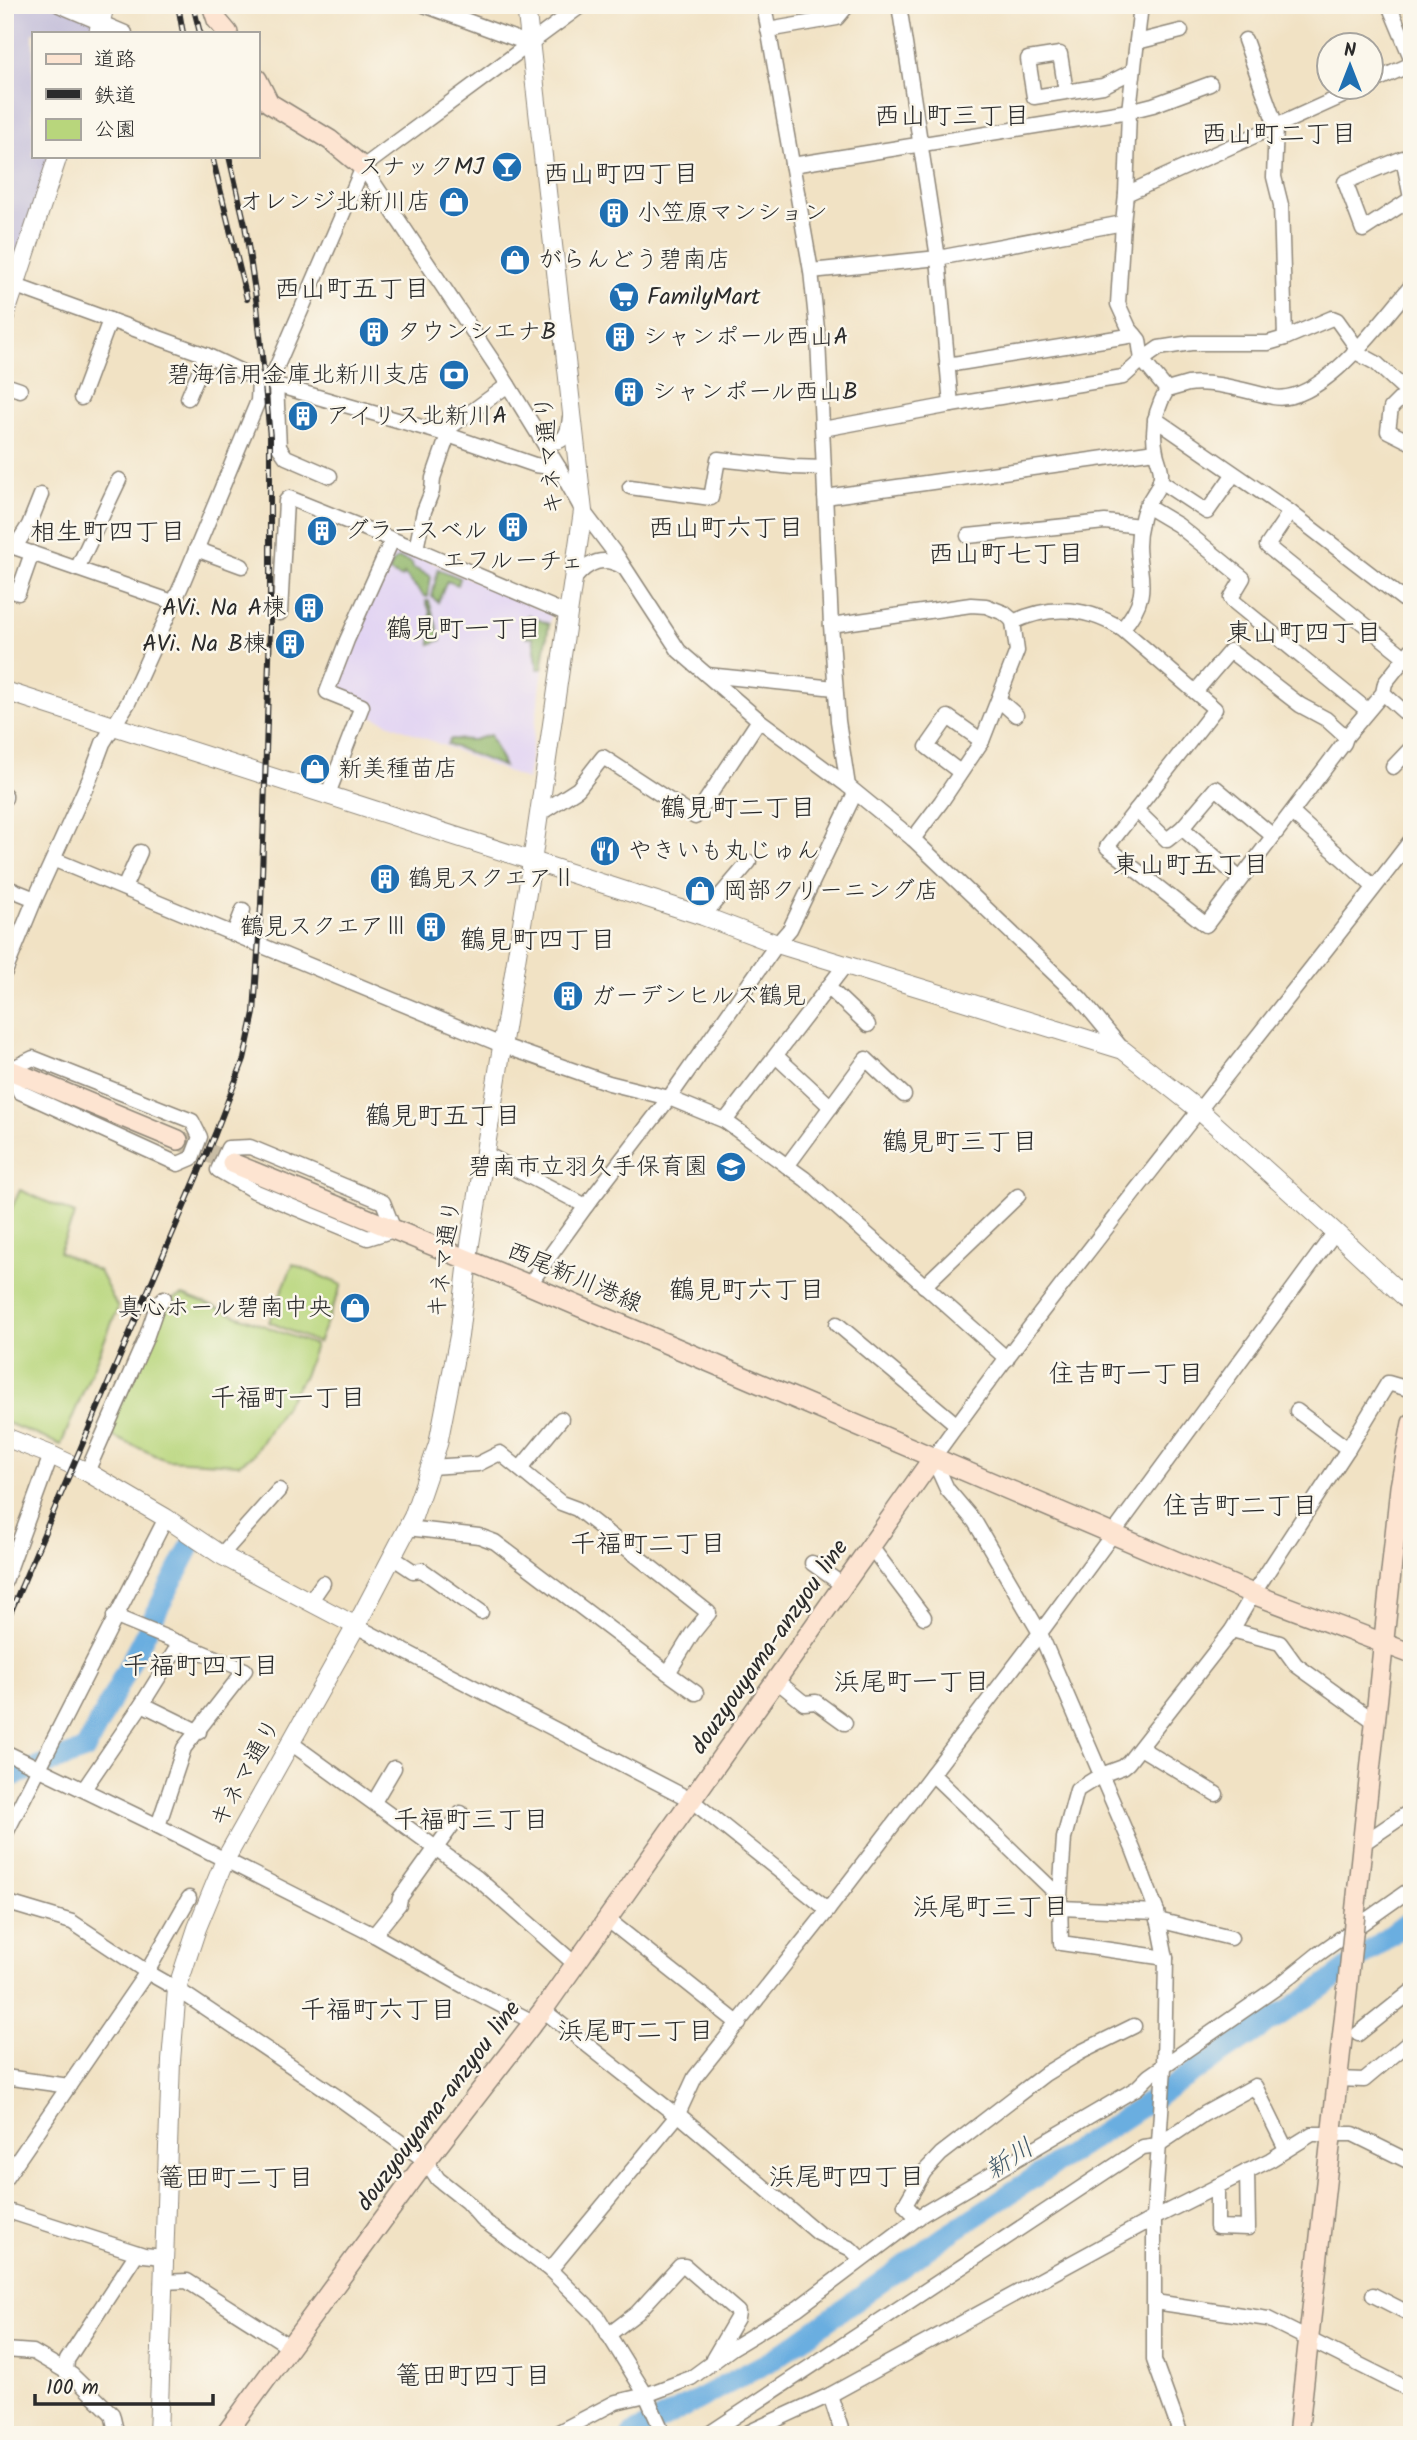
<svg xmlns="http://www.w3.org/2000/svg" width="1417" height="2440" font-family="Kalam,'Klee One',sans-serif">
  <rect width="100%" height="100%" fill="#fbf7ec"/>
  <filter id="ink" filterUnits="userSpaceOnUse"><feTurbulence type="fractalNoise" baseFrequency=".0143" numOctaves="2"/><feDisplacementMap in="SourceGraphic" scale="14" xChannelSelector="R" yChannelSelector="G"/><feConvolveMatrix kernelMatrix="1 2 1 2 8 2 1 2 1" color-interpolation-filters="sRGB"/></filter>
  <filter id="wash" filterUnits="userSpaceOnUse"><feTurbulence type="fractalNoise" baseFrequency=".00686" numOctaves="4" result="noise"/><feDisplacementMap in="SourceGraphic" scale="28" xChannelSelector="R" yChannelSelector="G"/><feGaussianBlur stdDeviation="1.57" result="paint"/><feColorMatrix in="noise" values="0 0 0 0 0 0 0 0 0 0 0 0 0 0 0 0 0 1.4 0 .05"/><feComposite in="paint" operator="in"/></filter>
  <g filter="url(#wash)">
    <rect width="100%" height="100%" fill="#f1e2c4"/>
    <polygon fill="#e2d4f3" points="394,546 551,614 527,780 366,714 336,690 334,684"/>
    <polygon fill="#c5c0da" points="5,5 59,5 101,23 98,33 33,33 33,156 58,156 16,285 5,281"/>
    <g fill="#b8d67c" stroke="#728054" stroke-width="2">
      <polygon points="20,1190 75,1214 59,1252 99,1271 118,1308 61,1445 5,1422 5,1222"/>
      <polygon points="293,1264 342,1285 318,1343 269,1322"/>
      <polygon points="183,1295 315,1345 304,1376 253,1455 239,1464 166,1460 107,1434 166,1301"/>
    </g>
    <g fill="#92b76c" stroke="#5e714c" stroke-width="2">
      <polygon points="399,558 412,563 413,568 431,576 428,597 424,596 404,574 402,578 389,572 394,561"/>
      <polygon points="438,569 460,578 458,585 447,581 438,602 432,597"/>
      <polygon points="426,601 429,601 441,640 430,644 430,612"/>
      <polygon points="528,615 549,624 542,669 538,669 533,637 527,637 520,623"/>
      <polygon points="490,735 504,767 447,744 451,739 473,740"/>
    </g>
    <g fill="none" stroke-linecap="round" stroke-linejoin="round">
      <g stroke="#6baee0" stroke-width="21">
        <polyline points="5,1779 85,1750 190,1547"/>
        <polyline points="632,2435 774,2359 944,2237 1321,1988 1412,1919"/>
      </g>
    </g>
  </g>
  <g filter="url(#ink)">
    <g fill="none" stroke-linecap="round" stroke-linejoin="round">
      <polyline stroke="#c9bda5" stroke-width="19" stroke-dasharray="19 10" stroke-linecap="butt" points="178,1140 232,1163"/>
      <g stroke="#8e8678" stroke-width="17">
        <g id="minor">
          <polyline points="59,5 125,33"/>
          <polyline points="424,5 530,44"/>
          <polyline points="764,5 811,271 818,339 831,625 838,721 848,786"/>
          <polyline points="899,5 938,258 951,405"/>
          <polyline points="1389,5 1412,60"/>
          <polyline points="768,30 837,18 848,5"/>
          <polyline points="1245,40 1276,126 1274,177 1281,205 1285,338"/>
          <polyline points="1137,42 1181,31"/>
          <polyline points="1372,82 1412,64"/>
          <polyline points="1066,92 1060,54 1028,59 1034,97 1103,86 1133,71"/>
          <polyline points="792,165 1129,111 1153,105 1210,84"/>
          <polyline points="363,167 500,372 559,468 583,511 617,556 679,651 759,720 848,786 913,839 1080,998 1123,1050"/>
          <polyline points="1126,194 1129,111 1141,5"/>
          <polyline points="1411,198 1403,158 1345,182 1363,230 1412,198"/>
          <polyline points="1123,223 1118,304 1129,328 1139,340 1142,360 1159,348 1191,343 1268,343 1285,338 1332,318 1337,320 1357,348"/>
          <polyline points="811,271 938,258 1123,223 1126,194 1360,88"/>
          <polyline points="5,282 206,355 259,380 442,433 535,465 559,468"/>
          <polyline points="1354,351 1376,363 1412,396"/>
          <polyline points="947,365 1135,335"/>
          <polyline points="270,382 363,167 582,5"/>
          <polyline points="276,384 279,447 286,457 330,476"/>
          <polyline points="5,385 20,390"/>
          <polyline points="1407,392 1391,408 1388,431 1412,443"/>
          <polyline points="81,398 110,320"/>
          <polyline points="188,398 206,355"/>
          <polyline points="1155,419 1290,512 1412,606"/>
          <polyline points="823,429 951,405 1123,377 1142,360 1167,390"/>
          <polyline points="442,433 508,385"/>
          <path d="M540 435C560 449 568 439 570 417"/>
          <polyline points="1160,481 1207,512 1233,475"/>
          <polyline points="630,487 711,498 718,459 793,467 824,468"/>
          <polyline points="825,497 1155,451"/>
          <polyline points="1146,506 1178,525 1243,578 1231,598 1233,601 1367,710"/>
          <polyline points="1290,512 1267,546 1405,657"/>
          <polyline points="968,536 1105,522 1140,526"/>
          <polyline points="5,544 173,602"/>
          <polyline points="15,547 29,525 41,495"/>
          <polyline points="196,549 242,566"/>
          <polyline points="416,549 568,614"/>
          <polyline points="77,569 119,480"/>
          <path d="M574 579C588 562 603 555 623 567"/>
          <polyline points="5,588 18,593 32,553"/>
          <polyline points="280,613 286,501 289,498 416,549 424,511 432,491 433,478 448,435"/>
          <path d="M1013 622C1051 604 1087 607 1122 629 1160 585 1129 569 1141 523 1142 518 1143 512 1146 507 1151 496 1162 486 1161 473 1161 466 1157 459 1156 452 1151 430 1155 410 1167 390 1174 388 1181 386 1188 384 1212 380 1249 392 1273 397 1322 406 1383 318 1412 285"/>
          <polyline points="831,625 971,605 986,606 1004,613 1010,618 1013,622 1017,651 982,741 941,802 913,839"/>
          <polyline points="1122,629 1215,709 1136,810 1167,840 1182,828 1216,788 1273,836"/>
          <polyline points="707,675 835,688"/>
          <polyline points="1195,692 1230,651 1300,705 1326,719 1346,737"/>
          <polyline points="1383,693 1412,719"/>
          <polyline points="999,700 1016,715"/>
          <polyline points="1393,767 1412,747"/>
          <polyline points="960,772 927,747 948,717 982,741"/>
          <polyline points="328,794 362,706 327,692 347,640 392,540"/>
          <polyline points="5,795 5,798"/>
          <polyline points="1136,810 1107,847 1206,925 1344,743 1346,737 1383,693 1385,683 1412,649"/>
          <polyline points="1292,813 1374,887"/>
          <polyline points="539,814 578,789 603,757 695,817 759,720"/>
          <polyline points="1182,828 1240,879"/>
          <polyline points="55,860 504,1046 609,1083 669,1098 725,1121 805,1179 1007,1359"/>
          <polyline points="5,887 35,899"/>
          <polyline points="124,888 140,852"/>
          <polyline points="703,916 749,862"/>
          <polyline points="234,933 243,910"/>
          <polyline points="5,972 35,899 90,778 103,743 128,703 182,584 258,401 259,380"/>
          <polyline points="828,987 868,1025"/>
          <polyline points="776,1056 831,1107"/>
          <polygon points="33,1058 192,1121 200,1137 192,1158 178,1164 20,1092 9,1070"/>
          <polyline points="725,1121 846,964"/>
          <polygon points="250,1147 383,1202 394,1230 368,1238 254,1191 218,1170 228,1148"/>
          <polyline points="486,1154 586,1206"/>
          <polyline points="787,1166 866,1059 904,1095"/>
          <polyline points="529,1285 586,1206 669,1098 777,944 790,929 855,793"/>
          <polyline points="924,1286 1018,1196"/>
          <polyline points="837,1324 957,1425"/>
          <polyline points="1297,1411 1348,1449"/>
          <polyline points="520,1469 561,1419"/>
          <polyline points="87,1472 146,1338 157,1306 164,1298"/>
          <polyline points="407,1528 479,1536 495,1542 668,1673 692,1634 709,1613 577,1509 561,1503 500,1453 478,1464 430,1467"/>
          <polyline points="871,1547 924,1617"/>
          <polyline points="221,1555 279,1490"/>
          <polyline points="392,1557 413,1571 422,1570 481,1612"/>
          <polyline points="812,1563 844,1586"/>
          <polyline points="5,1581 51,1455"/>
          <polyline points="310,1602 323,1583"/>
          <polyline points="114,1616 245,1670 184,1748 158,1826"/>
          <polyline points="356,1626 691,1800 828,1910"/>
          <polyline points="1232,1630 1280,1643 1296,1665 1374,1721"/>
          <polyline points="668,1673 696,1693"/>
          <polyline points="777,1681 804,1703 816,1702 845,1723"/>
          <polyline points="142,1704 199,1732"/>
          <polyline points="291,1743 477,1878 575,1964"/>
          <polyline points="1143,1746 1147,1752 1216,1794"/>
          <polyline points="5,1752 158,1826 374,1935 464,1986 533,2022"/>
          <polyline points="932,1774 1060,1897"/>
          <polyline points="84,1789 142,1704 180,1643"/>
          <polyline points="374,1802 394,1768"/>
          <polyline points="5,1835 166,1518"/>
          <polyline points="1362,1844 1412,1810"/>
          <polyline points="5,1902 72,1922 147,1972 177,1989 339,2098 426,2161 438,2179 467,2202 483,2220 550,2270 597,2316 646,2395 664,2435"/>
          <polyline points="1060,1908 1157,1912"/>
          <polyline points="607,1919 739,2024"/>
          <polyline points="1158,1920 1231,1938"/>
          <polyline points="374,1935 399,1904 400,1898 461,1813"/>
          <polyline points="1166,1958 1061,1943 1060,1897 1064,1838 1077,1790 1101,1775 1123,1767 1128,1763 1232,1630 1253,1594 1348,1449 1388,1383 1412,1390"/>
          <polyline points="543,2010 677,2116"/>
          <polyline points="1358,2034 1412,1991"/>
          <polyline points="5,2077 69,2086"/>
          <polyline points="1337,2079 1364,2080 1412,2040"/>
          <polyline points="678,2114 818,2233 851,2249 861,2259"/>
          <polyline points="5,2179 147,1972 189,1898"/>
          <polyline points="1217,2186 1217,2227 1248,2228 1247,2171"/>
          <polyline points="5,2210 144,2255 163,2257"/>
          <polyline points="918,2218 905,2205 924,2172 941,2154 1045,2074 1081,2052 1134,2026"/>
          <polyline points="550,2270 677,2116 695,2077 828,1910 1040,1633 1335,1232"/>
          <polyline points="162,2282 187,2281 289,2346"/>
          <polyline points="1373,2295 1412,2315"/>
          <polyline points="1155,2302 1268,2319 1412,2391"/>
          <polyline points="608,2335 637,2313 680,2266 685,2266 738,2312 737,2318 713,2359"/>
          <polyline points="5,2350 33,2352 72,2375 112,2414 117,2435"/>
          <polyline points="66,2372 67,2360 137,2253"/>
          <polyline points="830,2395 843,2435"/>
          <polyline points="553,2435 616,2402 646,2395 691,2378 732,2348 798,2308 923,2214 1137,2088 1149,2076 1276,1988 1317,1955 1412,1888"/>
          <polyline points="707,2435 1143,2147 1158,2145 1204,2114 1255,2086 1286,2149"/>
          <polyline points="743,2435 830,2395 1154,2218 1270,2160 1312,2134 1353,2134 1412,2163"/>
          <path d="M1181 2435 1154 2360V2218L1164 2067 1166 1958 1157 1912 1133 1849 1040 1633 975 1522 947 1489 933 1458C1085 1247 1253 1046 1412 839"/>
        </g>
      </g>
      <g stroke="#8e8678" stroke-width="20">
        <g id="tertiary">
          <polyline points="98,33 105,5"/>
          <polyline points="5,316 58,156"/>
          <polyline points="5,691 703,916 777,944 1123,1050 1200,1111 1335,1232 1412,1304"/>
          <polyline points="5,1437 51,1455 87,1472 166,1518 221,1555 356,1626"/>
          <polyline points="158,2435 171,2061 177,1989 197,1928 225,1860 356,1626 413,1517 438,1444 459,1336 470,1244 532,862 583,511 526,5"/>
        </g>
      </g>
      <g stroke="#8e8678" stroke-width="22">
        <g id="secondary">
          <polyline points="212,5 217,20 228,33"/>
          <polyline points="257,79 269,103 330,140 363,167"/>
          <polyline points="5,1068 178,1140"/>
          <polyline points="232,1163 529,1285 1253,1594 1412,1654"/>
          <polyline points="1355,1914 1400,1487 1412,1423"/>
          <polyline points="225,2435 426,2161 543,2010 933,1458"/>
          <polyline points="1298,2435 1345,2012"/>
        </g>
      </g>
      <use href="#minor" stroke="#fff" stroke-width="14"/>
      <use href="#tertiary" stroke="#fff" stroke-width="18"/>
      <use href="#secondary" stroke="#fde4d1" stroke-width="19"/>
      <g stroke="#2b2b2b" stroke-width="6">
        <g id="rail">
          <polyline points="178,5 183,33"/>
          <polyline points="193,5 200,33"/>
          <polyline points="212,156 247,299"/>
          <polyline points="5,1625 215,1134 244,1059 254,1013 261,906 270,628 270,437 257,305 245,225 229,156"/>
        </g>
      </g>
      <use href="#rail" stroke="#fbf7ec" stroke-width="3.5" stroke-dasharray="10" stroke-linecap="butt"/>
      <g stroke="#8e8678" stroke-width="22" stroke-linecap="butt">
        <polyline id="secondary-bridge" points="1345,2012 1355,1914"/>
      </g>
      <use href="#secondary-bridge" stroke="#fde4d1" stroke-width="19"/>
    </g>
  </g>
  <defs>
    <g id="bar-disc" transform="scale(1.575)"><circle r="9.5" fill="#1f6fb2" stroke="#fbf7ec"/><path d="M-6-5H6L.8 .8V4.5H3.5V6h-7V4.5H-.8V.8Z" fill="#fff"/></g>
    <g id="shop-disc" transform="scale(1.575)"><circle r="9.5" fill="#1f6fb2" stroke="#fbf7ec"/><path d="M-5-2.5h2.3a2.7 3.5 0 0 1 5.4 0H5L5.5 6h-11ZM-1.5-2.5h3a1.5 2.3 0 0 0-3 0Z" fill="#fff"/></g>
    <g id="building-disc" transform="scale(1.575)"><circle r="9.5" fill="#1f6fb2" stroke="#fbf7ec"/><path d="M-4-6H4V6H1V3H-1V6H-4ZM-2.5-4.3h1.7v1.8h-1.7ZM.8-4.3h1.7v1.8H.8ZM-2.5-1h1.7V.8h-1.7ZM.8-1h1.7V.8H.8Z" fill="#fff"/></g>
    <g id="supermarket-disc" transform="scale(1.575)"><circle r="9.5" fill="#1f6fb2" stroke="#fbf7ec"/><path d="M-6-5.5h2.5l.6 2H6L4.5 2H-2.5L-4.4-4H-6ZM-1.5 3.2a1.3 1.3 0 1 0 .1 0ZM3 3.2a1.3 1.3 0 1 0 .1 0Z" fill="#fff"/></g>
    <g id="bank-disc" transform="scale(1.575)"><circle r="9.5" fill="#1f6fb2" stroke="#fbf7ec"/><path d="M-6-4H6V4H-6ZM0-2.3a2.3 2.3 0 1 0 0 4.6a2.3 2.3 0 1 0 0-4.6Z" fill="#fff"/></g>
    <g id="restaurant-disc" transform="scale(1.575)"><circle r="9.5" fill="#1f6fb2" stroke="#fbf7ec"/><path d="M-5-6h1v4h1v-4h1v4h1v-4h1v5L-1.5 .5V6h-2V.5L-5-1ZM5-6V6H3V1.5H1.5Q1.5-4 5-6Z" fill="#fff"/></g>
    <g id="school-disc" transform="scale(1.575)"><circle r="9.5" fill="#1f6fb2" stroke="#fbf7ec"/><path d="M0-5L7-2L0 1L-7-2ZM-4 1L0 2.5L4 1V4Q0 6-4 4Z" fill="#fff"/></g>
  </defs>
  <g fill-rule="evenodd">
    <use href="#bar-disc" x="507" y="167"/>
    <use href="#shop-disc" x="454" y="202"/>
    <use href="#building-disc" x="614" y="213"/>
    <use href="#shop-disc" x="515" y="260"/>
    <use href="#supermarket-disc" x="624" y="297"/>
    <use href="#building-disc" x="374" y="332"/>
    <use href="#building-disc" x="620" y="337"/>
    <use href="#bank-disc" x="454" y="375"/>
    <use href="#building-disc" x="629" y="392"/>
    <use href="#building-disc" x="303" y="416"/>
    <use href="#building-disc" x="513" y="527"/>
    <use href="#building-disc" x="322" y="531"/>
    <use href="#building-disc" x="309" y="608"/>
    <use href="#building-disc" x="290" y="644"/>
    <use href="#shop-disc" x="315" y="769"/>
    <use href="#restaurant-disc" x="605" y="851"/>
    <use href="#building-disc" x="385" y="879"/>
    <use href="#shop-disc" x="700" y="891"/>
    <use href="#building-disc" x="431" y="927"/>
    <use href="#building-disc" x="568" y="996"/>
    <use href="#school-disc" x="731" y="1167"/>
    <use href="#shop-disc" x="355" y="1308"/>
  </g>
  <g text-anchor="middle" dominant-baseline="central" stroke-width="5" stroke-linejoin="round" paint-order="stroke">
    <g font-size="24" fill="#2b2b2b" stroke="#fbf7ec" text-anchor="start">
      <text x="484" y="167" text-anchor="end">スナックMJ</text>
      <text x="431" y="202" text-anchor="end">オレンジ北新川店</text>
      <text x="637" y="213">小笠原マンション</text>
      <text x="538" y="260">がらんどう碧南店</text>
      <text x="647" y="297">FamilyMart</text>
      <text x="397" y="332">タウンシエナB</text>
      <text x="643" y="337">シャンポール西山A</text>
      <text x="431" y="375" text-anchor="end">碧海信用金庫北新川支店</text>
      <text x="652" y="392">シャンポール西山B</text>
      <text x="326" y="416">アイリス北新川A</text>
      <text x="345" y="531">グラースベル</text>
      <text x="513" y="561" text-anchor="middle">エフルーチェ</text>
      <text x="286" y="608" text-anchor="end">AVi. Na A棟</text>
      <text x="267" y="644" text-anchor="end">AVi. Na B棟</text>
      <text x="338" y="769">新美種苗店</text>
      <text x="628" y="851">やきいも丸じゅん</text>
      <text x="408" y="879">鶴見スクエアⅡ</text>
      <text x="723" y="891">岡部クリーニング店</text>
      <text x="408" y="927" text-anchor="end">鶴見スクエアⅢ</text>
      <text x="591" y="996">ガーデンヒルズ鶴見</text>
      <text x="708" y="1167" text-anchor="end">碧南市立羽久手保育園</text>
      <text x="332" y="1308" text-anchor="end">真心ホール碧南中央</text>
    </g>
    <g font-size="24" fill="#2b2b2b" stroke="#fbf7ec">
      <text transform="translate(550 455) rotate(-95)">キネマ通り</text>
      <text transform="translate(445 1259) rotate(-82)">キネマ通り</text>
      <text transform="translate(574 1278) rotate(23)">西尾新川港線</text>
      <text transform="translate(770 1647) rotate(-55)">douzyouyama-anzyou line</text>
      <text transform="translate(246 1773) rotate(-61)">キネマ通り</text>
      <text transform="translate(439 2106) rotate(-53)">douzyouyama-anzyou line</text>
    </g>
    <g font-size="26" fill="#2b2b2b" stroke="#fbf7ec">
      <text x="952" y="117">西山町三丁目</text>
      <text x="1279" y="135">西山町二丁目</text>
      <text x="621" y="175">西山町四丁目</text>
      <text x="352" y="290">西山町五丁目</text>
      <text x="726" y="529">西山町六丁目</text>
      <text x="108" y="533">相生町四丁目</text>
      <text x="1006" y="555">西山町七丁目</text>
      <text x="464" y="630">鶴見町一丁目</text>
      <text x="1304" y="634">東山町四丁目</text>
      <text x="738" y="809">鶴見町二丁目</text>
      <text x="1191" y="866">東山町五丁目</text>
      <text x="538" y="941">鶴見町四丁目</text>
      <text x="443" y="1117">鶴見町五丁目</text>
      <text x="960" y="1143">鶴見町三丁目</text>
      <text x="747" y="1291">鶴見町六丁目</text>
      <text x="1126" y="1375">住吉町一丁目</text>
      <text x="288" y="1399">千福町一丁目</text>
      <text x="1240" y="1507">住吉町二丁目</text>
      <text x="648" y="1545">千福町二丁目</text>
      <text x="201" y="1667">千福町四丁目</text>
      <text x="912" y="1683">浜尾町一丁目</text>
      <text x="471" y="1821">千福町三丁目</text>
      <text x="991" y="1908">浜尾町三丁目</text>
      <text x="378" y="2011">千福町六丁目</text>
      <text x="636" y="2032">浜尾町二丁目</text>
      <text x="847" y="2178">浜尾町四丁目</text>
      <text x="236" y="2179">篭田町二丁目</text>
      <text x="473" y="2377">篭田町四丁目</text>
    </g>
    <g font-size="26" font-style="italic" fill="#41596a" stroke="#fbf7ec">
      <text transform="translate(1010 2160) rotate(-33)">新川</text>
    </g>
  </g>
  <rect width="1417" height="2440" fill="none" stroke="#fbf7ec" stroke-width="28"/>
  <rect x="32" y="32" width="228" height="126" fill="#fbf7ec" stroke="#a8a59f" stroke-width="2"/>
  <rect x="46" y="54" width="35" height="10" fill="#fde4d1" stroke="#a8a59f" stroke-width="2"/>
  <text x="94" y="66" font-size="21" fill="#2b2b2b">道路</text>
  <rect x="46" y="89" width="35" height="10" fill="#2b2b2b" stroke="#a8a59f" stroke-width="2"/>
  <text x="94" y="102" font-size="21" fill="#2b2b2b">鉄道</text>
  <rect x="46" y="119" width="35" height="21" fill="#b8d67c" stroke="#a8a59f" stroke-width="2"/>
  <text x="94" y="136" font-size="21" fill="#2b2b2b">公園</text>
  <g transform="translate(1350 66)"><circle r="33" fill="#fbf7ec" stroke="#a8a59f" stroke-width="2"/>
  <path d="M0-5L12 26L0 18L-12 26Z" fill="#1f6fb2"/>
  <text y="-10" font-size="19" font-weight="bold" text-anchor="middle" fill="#2b2b2b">N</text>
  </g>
  <path d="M35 2394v10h178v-10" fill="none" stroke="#2b2b2b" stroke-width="3.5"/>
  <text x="46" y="2394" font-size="21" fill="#2b2b2b" stroke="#fbf7ec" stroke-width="5" paint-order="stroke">100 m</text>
</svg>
